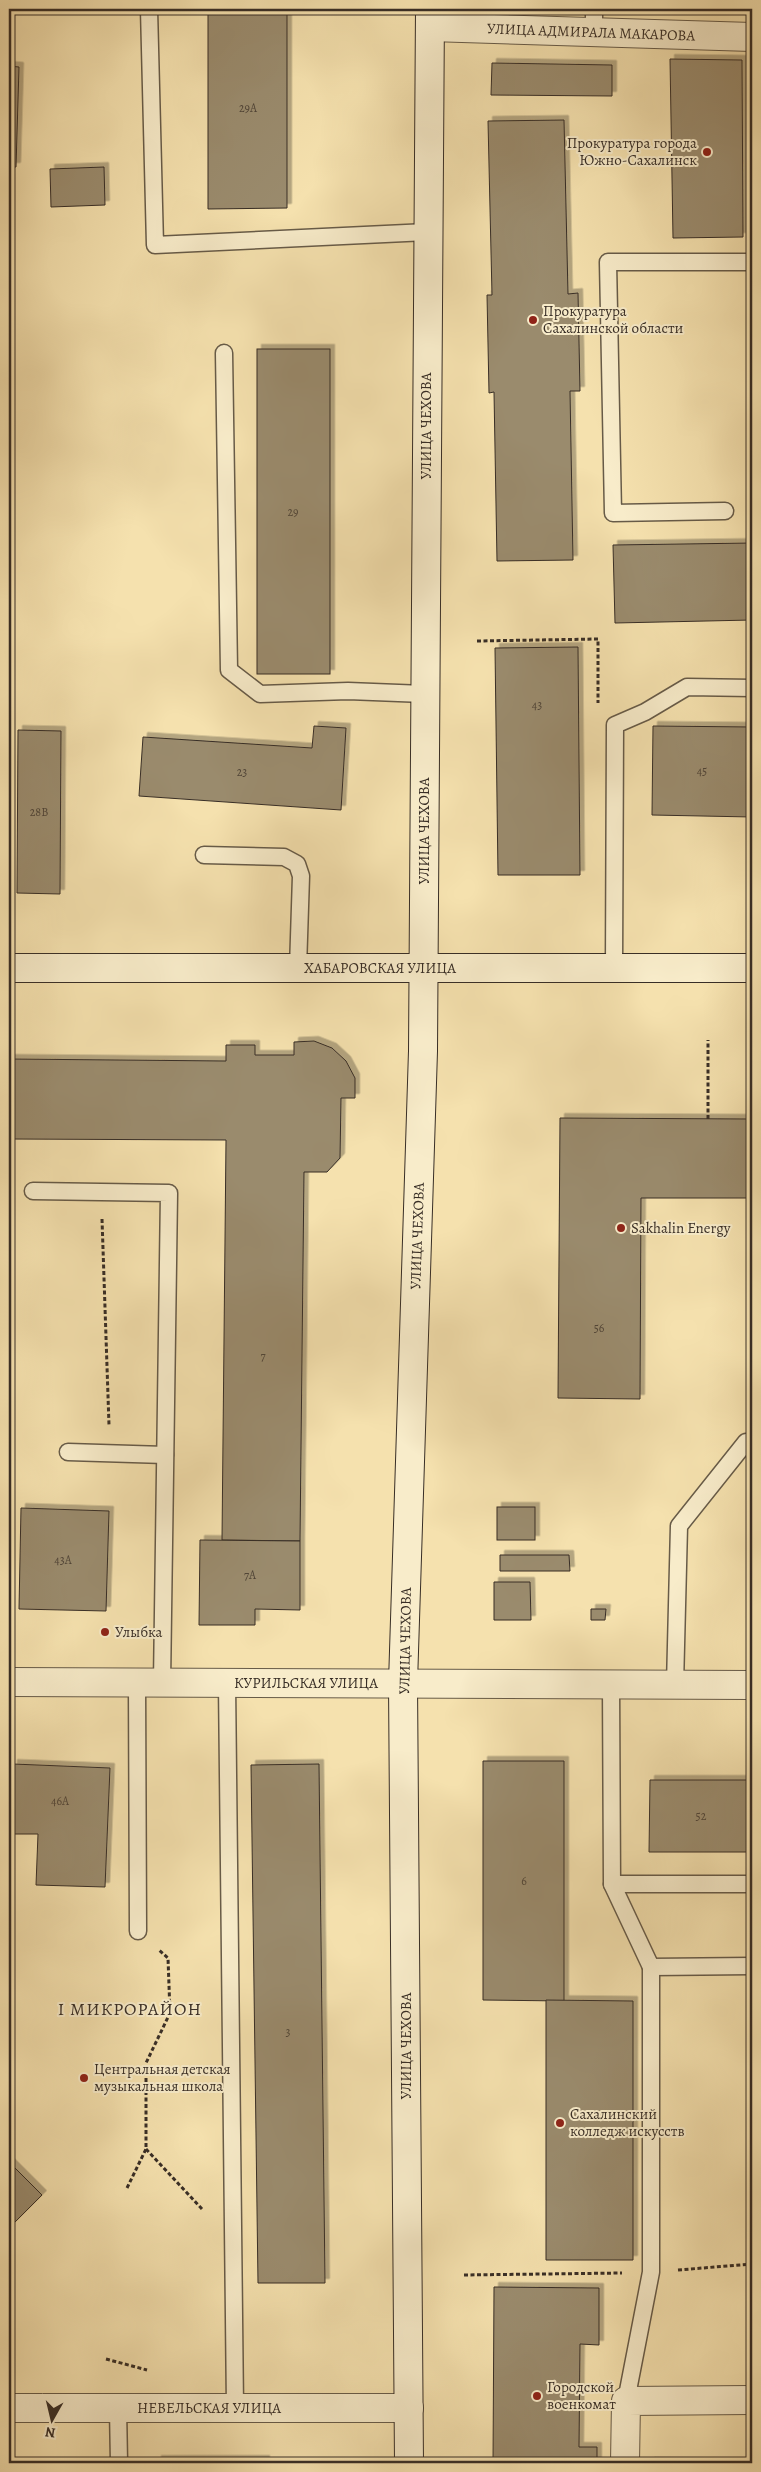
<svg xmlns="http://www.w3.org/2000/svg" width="761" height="2472" font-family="Alegreya,serif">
  <defs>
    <filter id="shadow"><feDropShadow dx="4.5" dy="-4.5" stdDeviation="0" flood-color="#0004"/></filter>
  </defs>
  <rect width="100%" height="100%" fill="#f5e1ae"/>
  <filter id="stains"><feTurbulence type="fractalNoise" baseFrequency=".004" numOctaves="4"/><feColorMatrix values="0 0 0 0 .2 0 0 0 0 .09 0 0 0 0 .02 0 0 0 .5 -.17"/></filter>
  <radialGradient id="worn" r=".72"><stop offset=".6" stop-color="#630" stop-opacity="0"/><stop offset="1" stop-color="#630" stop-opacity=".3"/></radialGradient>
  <polygon fill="#d5c397" stroke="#86785e" points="685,9 752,9 752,11 685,10"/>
  <g fill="#9a8b6d" stroke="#382e26" filter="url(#shadow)">
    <polygon points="208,9 287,9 287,208 208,209"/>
    <polygon points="670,59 742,60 743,237 673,238"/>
    <polygon points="492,63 612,65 612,96 491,95"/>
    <polygon points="9,66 19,67 16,167 9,167"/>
    <polygon points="564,120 568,294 578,293 580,391 570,391 573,560 497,561 494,392 489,393 487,295 492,295 488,121"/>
    <polygon points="104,167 105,205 51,207 50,169"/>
    <rect x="257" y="349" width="73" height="325"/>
    <polygon points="752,543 752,620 615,623 613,545"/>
    <polygon points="578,647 580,875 498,875 495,648"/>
    <polygon points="314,726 346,728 341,810 139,796 143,737 312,748"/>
    <polygon points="653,726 752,727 752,817 652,815"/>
    <polygon points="18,730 61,731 60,894 17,893"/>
    <polygon points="314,1041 332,1048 346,1061 355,1078 355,1098 341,1098 340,1158 327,1172 304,1172 300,1541 222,1540 226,1140 9,1139 9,1059 226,1061 226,1045 255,1045 255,1055 294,1055 294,1042"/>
    <polygon points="560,1118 752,1119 752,1198 641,1198 640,1399 558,1398"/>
    <rect x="497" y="1507" width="38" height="33"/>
    <polygon points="21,1508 109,1511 106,1611 19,1609"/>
    <polygon points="200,1540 300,1541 300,1610 255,1609 255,1625 199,1625"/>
    <polygon points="500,1555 569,1555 570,1571 500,1571"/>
    <polygon points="494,1582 530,1582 531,1620 494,1620"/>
    <polygon points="591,1609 606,1609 605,1620 591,1620"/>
    <polygon points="483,1761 564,1761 564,2001 483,2000"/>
    <polygon points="13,1764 110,1768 105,1887 36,1885 38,1834 11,1834"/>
    <polygon points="319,1764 325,2283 258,2283 251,1765"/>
    <polygon points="650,1780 752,1780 752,1852 649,1852"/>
    <polygon points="546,2000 633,2001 633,2260 546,2260"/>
    <polygon points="9,2162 42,2195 9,2228"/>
    <polygon points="494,2287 599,2288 599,2345 580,2344 579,2447 597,2447 597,2463 493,2463"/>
    <rect x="157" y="2460" width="108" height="3"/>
    <polygon points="650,2462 752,2463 650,2463"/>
  </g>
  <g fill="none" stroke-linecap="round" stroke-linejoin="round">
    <g stroke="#675b48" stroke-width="19">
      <g id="lane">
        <polyline points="149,9 155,245 427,232"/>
        <polyline points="594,32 594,9"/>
        <polyline points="224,353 229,670 260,694 348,691 424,694"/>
        <polyline points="725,511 613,513 608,262 752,262"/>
        <polyline points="204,855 284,857 297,864 301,876 298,968"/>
        <polyline points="614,968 615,725 645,712 687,687 752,688"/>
        <polyline points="33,1191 169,1193 162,1683"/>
        <polyline points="68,1452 165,1455"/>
        <polyline points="137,1682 138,1931"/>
        <polyline points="227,1683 235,2408"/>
        <polyline points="611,1684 612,1884 651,1967 752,1966"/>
        <polyline points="675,1685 679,1526 746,1442 752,1442"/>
        <polyline points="612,1884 752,1884"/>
        <polyline points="626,2401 651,2272 651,1967"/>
        <polyline points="118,2408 119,2463"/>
      </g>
    </g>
    <g stroke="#675b48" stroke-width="30">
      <g id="street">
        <polyline points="430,27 752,37"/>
        <polyline points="9,1682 752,1685"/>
        <polyline points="9,2408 409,2408"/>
        <polyline points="625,2463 626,2401 752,2400"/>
      </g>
    </g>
    <g stroke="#382e26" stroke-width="30">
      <g id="secondary">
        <polyline points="9,968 752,968"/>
        <polyline points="409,2463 403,1683 423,1051 430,9"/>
      </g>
    </g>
    <g stroke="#382e26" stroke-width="3" stroke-dasharray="4 2.5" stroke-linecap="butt">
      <polyline points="477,641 598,639 598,703"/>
      <polyline points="708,1119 708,1040"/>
      <polyline points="102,1219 109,1425"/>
      <polyline points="146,2149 203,2210"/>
      <polyline points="127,2188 146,2149 146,2063 170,2013 168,1958 159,1950"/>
      <polyline points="678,2270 752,2264"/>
      <polyline points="464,2275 622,2273"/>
      <polyline points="106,2359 147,2370"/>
    </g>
    <use href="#lane" stroke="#f8ecca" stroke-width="16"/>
    <use href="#street" stroke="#f8ecca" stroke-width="28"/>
    <use href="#secondary" stroke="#f8ecca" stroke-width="28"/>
  </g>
  <g fill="#8f2418" stroke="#f8ecca" stroke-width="2">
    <circle cx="707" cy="152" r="5"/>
    <circle cx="533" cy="320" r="5"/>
    <circle cx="621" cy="1228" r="5"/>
    <circle cx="105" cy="1632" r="5"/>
    <circle cx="84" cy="2078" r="5"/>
    <circle cx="560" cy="2123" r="5"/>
    <circle cx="537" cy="2396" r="5"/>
  </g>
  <g text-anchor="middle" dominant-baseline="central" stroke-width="4" stroke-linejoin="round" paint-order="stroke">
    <g font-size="12" fill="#504538">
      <text x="248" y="108">29А</text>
      <text x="293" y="512">29</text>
      <text x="537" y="705">43</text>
      <text x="702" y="771">45</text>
      <text x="242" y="772">23</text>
      <text x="39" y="812">28В</text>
      <text x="599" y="1328">56</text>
      <text x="263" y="1356">7</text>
      <text x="63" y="1560">43А</text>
      <text x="250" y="1575">7А</text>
      <text x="60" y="1801">46А</text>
      <text x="701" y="1816">52</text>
      <text x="524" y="1881">6</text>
      <text x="288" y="2032">3</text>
    </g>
    <g font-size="15" fill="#382e26" stroke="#f8ecca">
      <text transform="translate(591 32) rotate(2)">УЛИЦА АДМИРАЛА МАКАРОВА</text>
      <text transform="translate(426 426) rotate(-90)">УЛИЦА ЧЕХОВА</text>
      <text transform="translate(424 831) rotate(-90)">УЛИЦА ЧЕХОВА</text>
      <text x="380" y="968">ХАБАРОВСКАЯ УЛИЦА</text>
      <text transform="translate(417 1236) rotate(-88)">УЛИЦА ЧЕХОВА</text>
      <text transform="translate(405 1641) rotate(-89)">УЛИЦА ЧЕХОВА</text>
      <text x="306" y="1683">КУРИЛЬСКАЯ УЛИЦА</text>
      <text transform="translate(406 2046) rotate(-90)">УЛИЦА ЧЕХОВА</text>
      <text x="209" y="2408">НЕВЕЛЬСКАЯ УЛИЦА</text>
    </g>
    <g font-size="15" fill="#382e26" stroke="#f8ecca" text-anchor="start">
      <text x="697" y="143" text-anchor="end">Прокуратура города<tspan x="697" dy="17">Южно-Сахалинск</tspan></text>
      <text x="543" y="311">Прокуратура<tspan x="543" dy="17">Сахалинской области</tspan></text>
      <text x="631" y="1228">Sakhalin Energy</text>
      <text x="115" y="1632">Улыбка</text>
      <text x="94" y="2069">Центральная детская<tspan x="94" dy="17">музыкальная школа</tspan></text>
      <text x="570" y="2114">Сахалинский<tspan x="570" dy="17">колледж искусств</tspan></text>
      <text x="547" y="2387">Городской<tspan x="547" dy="17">военкомат</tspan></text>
    </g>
    <g font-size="18" letter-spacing="1" fill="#382e26" stroke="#f8ecca">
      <text x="130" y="2009">I МИКРОРАЙОН</text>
    </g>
  </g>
  <rect width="761" height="2472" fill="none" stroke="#f5e1ae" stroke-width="30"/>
  <rect x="10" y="10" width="741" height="2452" fill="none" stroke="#382e26" stroke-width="2.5"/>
  <rect x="15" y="15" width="731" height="2442" fill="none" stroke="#382e26"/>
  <g transform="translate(52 2420) rotate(188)" stroke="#f8ecca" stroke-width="4" paint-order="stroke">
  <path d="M0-4L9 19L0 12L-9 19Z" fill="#382e26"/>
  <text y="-8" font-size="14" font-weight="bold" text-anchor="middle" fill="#382e26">N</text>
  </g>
  <rect width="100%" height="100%" filter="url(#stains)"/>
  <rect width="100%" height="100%" fill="url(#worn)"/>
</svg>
